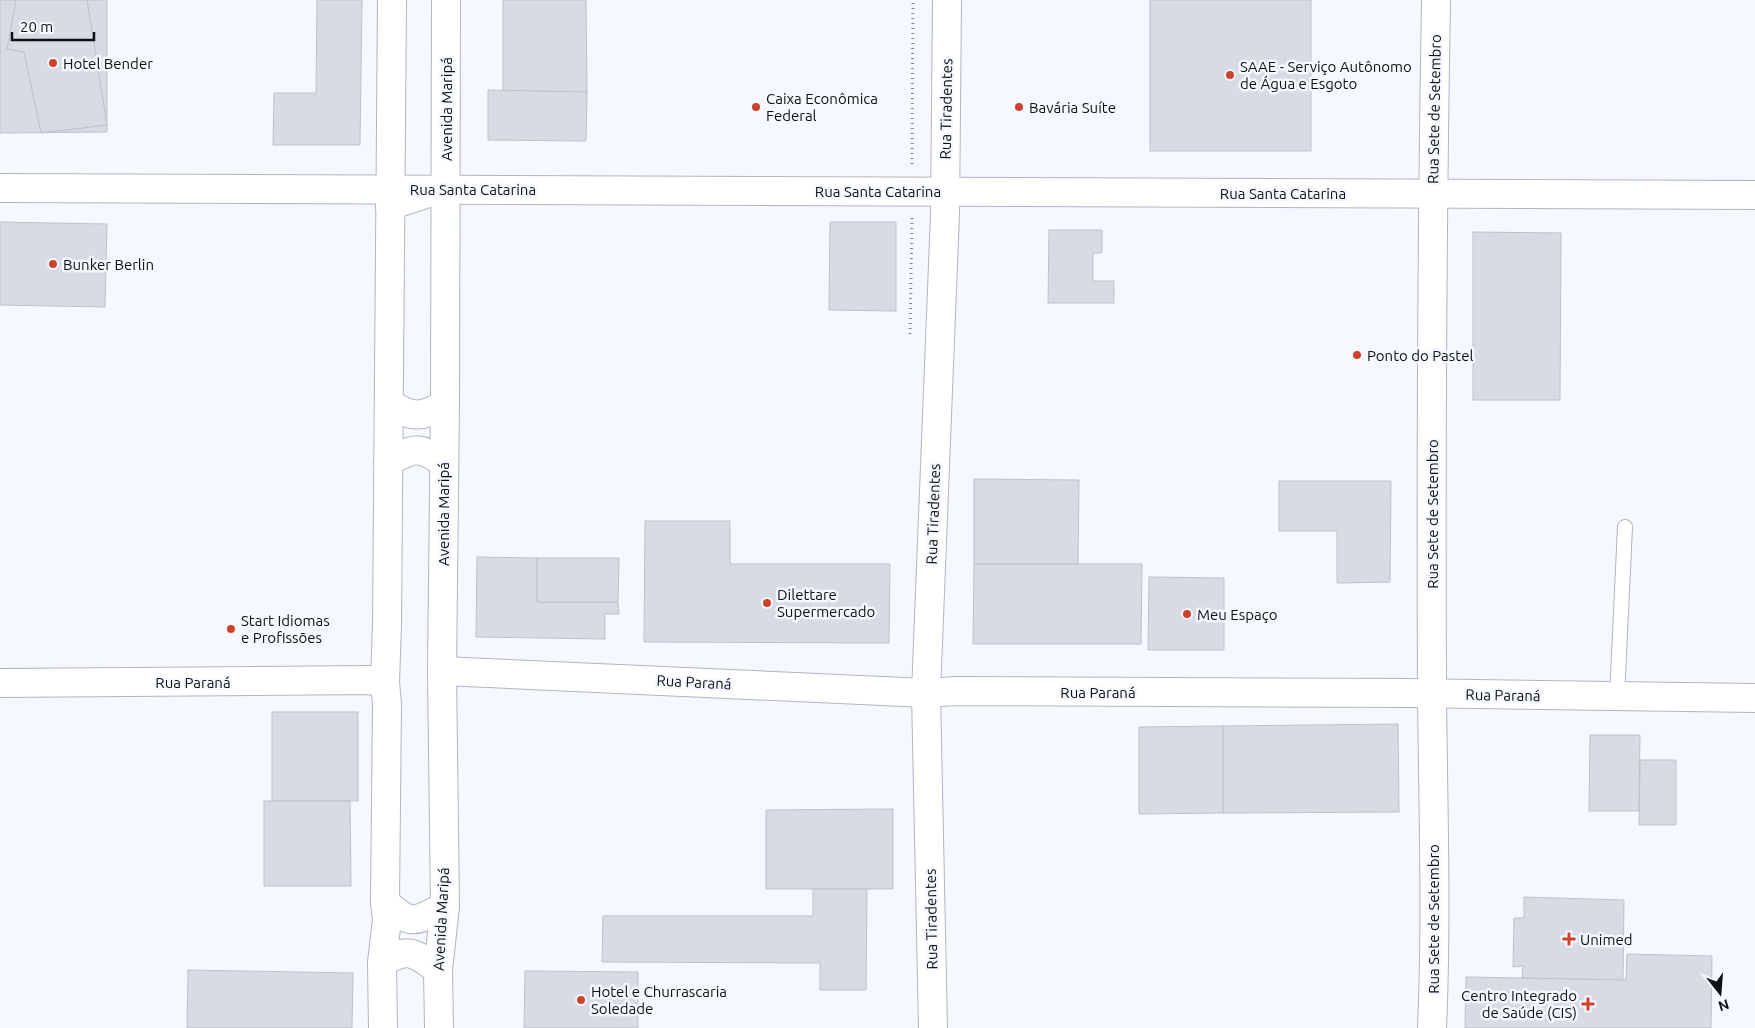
<svg xmlns="http://www.w3.org/2000/svg" width="1755" height="1028" font-family="Ubuntu,sans-serif">
  <rect width="100%" height="100%" fill="#f5f8fe"/>
  <g fill="#d6dbe5" stroke="#bdc1cb">
    <polygon points="0,0 107,0 107,132 0,133"/>
    <polygon points="16,0 87,0 107,125 41,133 24,52 7,49"/>
    <polygon points="317,0 362,0 360,145 273,145 274,93 316,93"/>
    <polygon points="503,0 586,0 587,92 503,91"/>
    <rect x="1150" y="0" width="161" height="151"/>
    <polygon points="488,90 587,92 586,141 488,140"/>
    <polygon points="0,222 107,224 105,307 0,305"/>
    <polygon points="830,222 896,222 896,311 829,310"/>
    <polygon points="1049,230 1102,230 1102,253 1093,253 1093,281 1114,281 1114,303 1048,303"/>
    <polygon points="1473,232 1561,233 1560,400 1473,400"/>
    <polygon points="974,479 1079,480 1078,564 974,564"/>
    <polygon points="1279,481 1391,481 1390,582 1337,583 1337,531 1279,531"/>
    <polygon points="645,521 730,521 730,564 890,564 889,643 644,642"/>
    <polygon points="477,557 537,558 537,602 618,602 619,614 605,614 605,639 476,637"/>
    <polygon points="537,558 619,558 618,602 537,602"/>
    <polygon points="974,564 1142,564 1141,644 973,644"/>
    <polygon points="1149,577 1224,578 1224,650 1148,650"/>
    <rect x="272" y="712" width="86" height="89"/>
    <polygon points="1398,724 1399,812 1223,813 1223,726"/>
    <polygon points="1223,726 1223,813 1139,814 1139,727"/>
    <polygon points="1590,735 1640,735 1639,811 1589,811"/>
    <polygon points="1640,760 1676,760 1676,825 1639,825"/>
    <polygon points="264,801 350,801 351,886 264,886"/>
    <polygon points="893,809 893,889 766,889 766,810"/>
    <polygon points="813,889 867,889 866,990 820,990 820,963 602,962 603,916 813,916"/>
    <polygon points="1524,897 1624,900 1623,980 1522,978 1523,966 1513,967 1514,918 1524,918"/>
    <polygon points="1627,954 1712,956 1711,1028 1465,1028 1466,977 1626,980"/>
    <polygon points="188,970 353,973 352,1028 187,1028"/>
    <polygon points="525,971 638,972 638,1028 524,1028"/>
  </g>
  <g fill="none" stroke-linecap="round" stroke-linejoin="round">
    <g stroke="#b1b5bf" stroke-width="16">
      <polyline id="lane" points="1617,697 1625,527"/>
    </g>
    <g stroke="#b1b5bf" stroke-width="30">
      <g id="street">
        <polyline points="0,188 1755,195"/>
        <polyline points="442,671 926,693 957,691 1409,693 1755,698"/>
        <polyline points="0,683 368,680 385,682"/>
        <polyline points="933,1028 926,693 945,214 947,0"/>
        <path d="M1432 1028C1437 916 1433 804 1432 692 1431 461 1432 231 1436 0"/>
      </g>
    </g>
    <g stroke="#b1b5bf" stroke-width="30">
      <g id="secondary">
        <polyline points="390,207 398,203 441,189"/>
        <path d="M389 402C409 419 425 418 445 403"/>
        <path d="M388 462C412 448 420 445 444 463"/>
        <path d="M385 902C412 927 415 922 445 906"/>
        <path d="M382 963C408 946 415 953 438 970"/>
        <polyline points="383,1028 382,963 387,919 385,902 387,704 385,682 387,625 392,0"/>
        <polyline points="439,1028 438,970 445,906 442,671 445,403 446,0"/>
      </g>
    </g>
    <g stroke="#828589" stroke-width="3" stroke-dasharray="1 4" stroke-linecap="butt">
      <polyline points="912,164 913,0"/>
      <polyline points="910,334 912,218"/>
    </g>
    <use href="#lane" stroke="#fff" stroke-width="14"/>
    <use href="#street" stroke="#fff" stroke-width="28"/>
    <use href="#secondary" stroke="#fff" stroke-width="28"/>
  </g>
  <g fill="#ce422b" stroke="#f5f8fe" stroke-width="2">
    <circle cx="53" cy="63" r="5"/>
    <circle cx="1230" cy="75" r="5"/>
    <circle cx="756" cy="107" r="5"/>
    <circle cx="1019" cy="107" r="5"/>
    <circle cx="53" cy="264" r="5"/>
    <circle cx="1357" cy="355" r="5"/>
    <circle cx="767" cy="603" r="5"/>
    <circle cx="1187" cy="614" r="5"/>
    <circle cx="231" cy="629" r="5"/>
    <path d="M1566.5 931.5h5v5h5v5h-5v5h-5v-5h-5v-5h5z"/>
    <circle cx="581" cy="1000" r="5"/>
    <path d="M1585.5 996.5h5v5h5v5h-5v5h-5v-5h-5v-5h5z"/>
  </g>
  <g text-anchor="middle" dominant-baseline="central" stroke-width="5" stroke-linejoin="round" paint-order="stroke">
    <g font-size="15" fill="#0e1013" stroke="#f5f8fe" text-anchor="start">
      <text x="63" y="63">Hotel Bender</text>
      <text x="1240" y="66">SAAE - Serviço Autônomo<tspan x="1240" dy="17">de Água e Esgoto</tspan></text>
      <text x="766" y="98">Caixa Econômica<tspan x="766" dy="17">Federal</tspan></text>
      <text x="1029" y="107">Bavária Suíte</text>
      <text x="63" y="264">Bunker Berlin</text>
      <text x="1367" y="355">Ponto do Pastel</text>
      <text x="777" y="594">Dilettare<tspan x="777" dy="17">Supermercado</tspan></text>
      <text x="1197" y="614">Meu Espaço</text>
      <text x="241" y="620">Start Idiomas<tspan x="241" dy="17">e Profissões</tspan></text>
      <text x="1580" y="939">Unimed</text>
      <text x="591" y="991">Hotel e Churrascaria<tspan x="591" dy="17">Soledade</tspan></text>
      <text x="1577" y="995" text-anchor="end">Centro Integrado<tspan x="1577" dy="17">de Saúde (CIS)</tspan></text>
    </g>
    <g font-size="15" fill="#0e1013" stroke="#f5f8fe">
      <text transform="translate(446 109) rotate(-90)">Avenida Maripá</text>
      <text transform="translate(946 109) rotate(-89)">Rua Tiradentes</text>
      <text transform="translate(1434 109) rotate(-89)">Rua Sete de Setembro</text>
      <text x="473" y="189">Rua Santa Catarina</text>
      <text x="878" y="191">Rua Santa Catarina</text>
      <text x="1283" y="193">Rua Santa Catarina</text>
      <text transform="translate(443 514) rotate(-90)">Avenida Maripá</text>
      <text transform="translate(933 514) rotate(-88)">Rua Tiradentes</text>
      <text transform="translate(1432 514) rotate(-90)">Rua Sete de Setembro</text>
      <text x="193" y="682">Rua Paraná</text>
      <text transform="translate(694 682) rotate(3)">Rua Paraná</text>
      <text x="1098" y="692">Rua Paraná</text>
      <text transform="translate(1503 695) rotate(1)">Rua Paraná</text>
      <text transform="translate(441 919) rotate(-87)">Avenida Maripá</text>
      <text transform="translate(931 919) rotate(-91)">Rua Tiradentes</text>
      <text transform="translate(1433 919) rotate(-90)">Rua Sete de Setembro</text>
    </g>
  </g>
  <g transform="translate(1720 993) rotate(163)" stroke="#f5f8fe" stroke-width="4" paint-order="stroke">
  <path d="M0-4L9 19L0 12L-9 19Z" fill="#0e1013"/>
  <text y="-8" font-size="14" font-weight="bold" text-anchor="middle" fill="#0e1013">N</text>
  </g>
  <path d="M12 32v8h82v-8" fill="none" stroke="#0e1013" stroke-width="2.5"/>
  <text x="20" y="32" font-size="15" fill="#0e1013" stroke="#f5f8fe" stroke-width="4" paint-order="stroke">20 m</text>
</svg>
